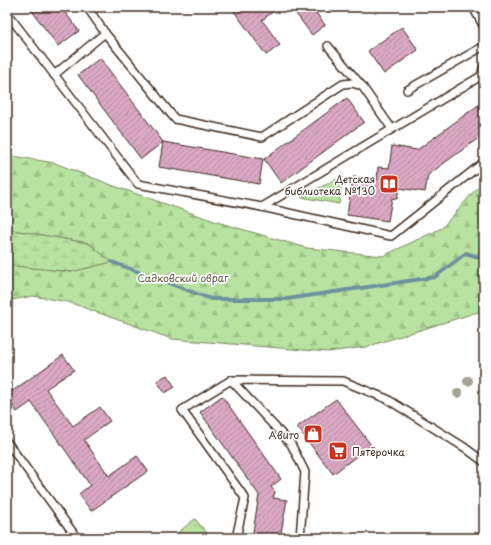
<svg xmlns="http://www.w3.org/2000/svg" width="491" height="545" font-family="'Playpen Sans',sans-serif">
  <defs>
    <pattern id="forest-firs" width="22" height="20" patternUnits="userSpaceOnUse"><rect width="22" height="20" fill="#b7e2a0"/><path d="M5 1l3.5 6h-7zM16 11l3.5 6h-7z" fill="#9ec289"/></pattern>
    <pattern id="wetland-marsh" width="20" height="14" patternUnits="userSpaceOnUse"><rect width="20" height="14" fill="#b7e2a0"/><path d="M1 5h8M5 5V1M11 12h8M15 12V8" fill="none" stroke="#9ec289"/></pattern>
    <pattern id="park-tufts" width="24" height="20" patternUnits="userSpaceOnUse"><rect width="24" height="20" fill="#b7e2a0"/><path d="M3 7l-1-3M5 7V3M7 7l1-3M15 17l-1-3M17 17v-4M19 17l1-3" fill="none" stroke="#9ec289"/></pattern>
    <pattern id="building-hatch" width="6" height="6" patternUnits="userSpaceOnUse"><rect width="6" height="6" fill="#dba8c4"/><path d="M-1 1l2-2M0 6l6-6M5 7l2-2" fill="none" stroke="#b3899f"/></pattern>
  </defs>
  <rect width="100%" height="100%" fill="#fff"/>
  <filter id="ink" filterUnits="userSpaceOnUse"><feTurbulence type="fractalNoise" baseFrequency=".025" numOctaves="2"/><feDisplacementMap in="SourceGraphic" scale="8" xChannelSelector="R" yChannelSelector="G"/><feConvolveMatrix kernelMatrix="1 2 1 2 8 2 1 2 1" color-interpolation-filters="sRGB"/></filter>
  <g filter="url(#ink)">
    <polygon fill="url(#forest-firs)" stroke="#79865f" points="7,155 55,163 114,186 217,222 307,248 383,256 442,228 484,180 484,308 481,311 366,347 328,352 172,339 68,302 33,296 7,301 7,265 71,272 111,262 88,243 7,229"/>
    <polygon fill="url(#wetland-marsh)" stroke="#79865f" points="7,229 88,243 112,262 71,272 7,265"/>
    <g fill="url(#park-tufts)" stroke="#79865f">
      <polygon points="343,176 339,204 301,197"/>
      <polygon points="195,519 211,538 171,538"/>
    </g>
    <g fill="none" stroke-linecap="round" stroke-linejoin="round">
      <polyline stroke="#6e929d" stroke-width="4" points="112,262 211,299 287,299 435,277 466,253 484,259"/>
    </g>
    <g fill="url(#building-hatch)" stroke="#3b2a1e">
      <polygon points="29,7 61,7 79,31 58,46"/>
      <polygon points="231,7 279,7 262,20 280,45 266,55"/>
      <polygon points="291,7 312,7 325,25 312,35"/>
      <polygon points="402,27 418,50 384,74 368,51"/>
      <polygon points="100,58 163,142 263,159 259,184 159,167 163,142 141,159 78,75"/>
      <polygon points="347,98 364,122 281,183 264,159"/>
      <polygon points="484,101 484,134 428,175 425,192 399,188 397,199 392,198 388,221 347,215 353,177 377,180 378,167 389,168 392,146 417,150"/>
      <polygon points="63,355 74,370 46,389 73,426 100,407 110,421 84,440 109,476 137,456 148,471 91,511 79,494 90,485 31,402 17,412 7,397 7,395"/>
      <polygon points="167,375 175,387 165,393 157,381"/>
      <polygon points="222,396 281,479 271,487 275,492 273,498 287,500 280,538 252,538 259,495 200,412"/>
      <polygon points="336,399 371,445 333,474 297,427"/>
    </g>
    <g fill="none" stroke-linecap="round" stroke-linejoin="round">
      <g stroke="#3b2a1e" stroke-width="10">
        <g id="lane">
          <polyline points="87,7 105,33 175,119 262,137 343,84 352,83 362,86 392,129"/>
          <polyline points="473,7 484,27"/>
          <polyline points="7,13 138,184 262,207 481,76 484,66"/>
          <polyline points="328,46 362,86"/>
          <polyline points="54,75 105,33"/>
          <polyline points="407,90 484,46"/>
          <polyline points="262,207 391,236 484,162"/>
          <polyline points="231,380 291,444 305,472 300,538"/>
          <polyline points="7,442 77,538"/>
          <polyline points="236,538 245,498 182,410 231,380 343,381 387,399 464,447 484,462"/>
        </g>
      </g>
      <use href="#lane" stroke="#fff" stroke-width="7"/>
    </g>
    <g fill="#a4a395">
      <circle cx="468" cy="381" r="5"/>
      <circle cx="458" cy="393" r="5"/>
    </g>
  </g>
  <defs>
    <g id="library-square" transform="scale(1)"><rect x="-9" y="-9" width="18" height="18" rx="4" fill="#c8321e" stroke="#fff"/><path d="M-6-4Q-3-5.5-.7-3.5V5Q-3 3-6 4ZM6-4Q3-5.5 .7-3.5V5Q3 3 6 4Z" fill="#fff"/></g>
    <g id="shop-square" transform="scale(1)"><rect x="-9" y="-9" width="18" height="18" rx="4" fill="#c8321e" stroke="#fff"/><path d="M-5-2.5h2.3a2.7 3.5 0 0 1 5.4 0H5L5.5 6h-11ZM-1.5-2.5h3a1.5 2.3 0 0 0-3 0Z" fill="#fff"/></g>
    <g id="supermarket-square" transform="scale(1)"><rect x="-9" y="-9" width="18" height="18" rx="4" fill="#c8321e" stroke="#fff"/><path d="M-6-5.5h2.5l.6 2H6L4.5 2H-2.5L-4.4-4H-6ZM-1.5 3.2a1.3 1.3 0 1 0 .1 0ZM3 3.2a1.3 1.3 0 1 0 .1 0Z" fill="#fff"/></g>
  </defs>
  <g fill-rule="evenodd">
    <use href="#library-square" x="389" y="184"/>
    <use href="#shop-square" x="313" y="434"/>
    <use href="#supermarket-square" x="338" y="451"/>
  </g>
  <g text-anchor="middle" dominant-baseline="central" stroke-width="3.5" stroke-linejoin="round" paint-order="stroke">
    <g font-size="10" fill="#3b2a1e" stroke="#fff" text-anchor="end">
      <text x="375" y="178">Детская<tspan x="375" dy="12">библиотека №130</tspan></text>
      <text x="299" y="434">Авито</text>
      <text x="352" y="451" text-anchor="start">Пятёрочка</text>
    </g>
    <g font-size="10" fill="#5a583e" stroke="#fff">
      <text x="183" y="277">Садковский овраг</text>
    </g>
  </g>
  <rect width="491" height="545" fill="none" stroke="#fff" stroke-width="24"/>
  <rect x="12" y="12" width="467" height="521" fill="none" stroke="#3b2a1e" stroke-width="1.5" filter="url(#ink)"/>
</svg>
